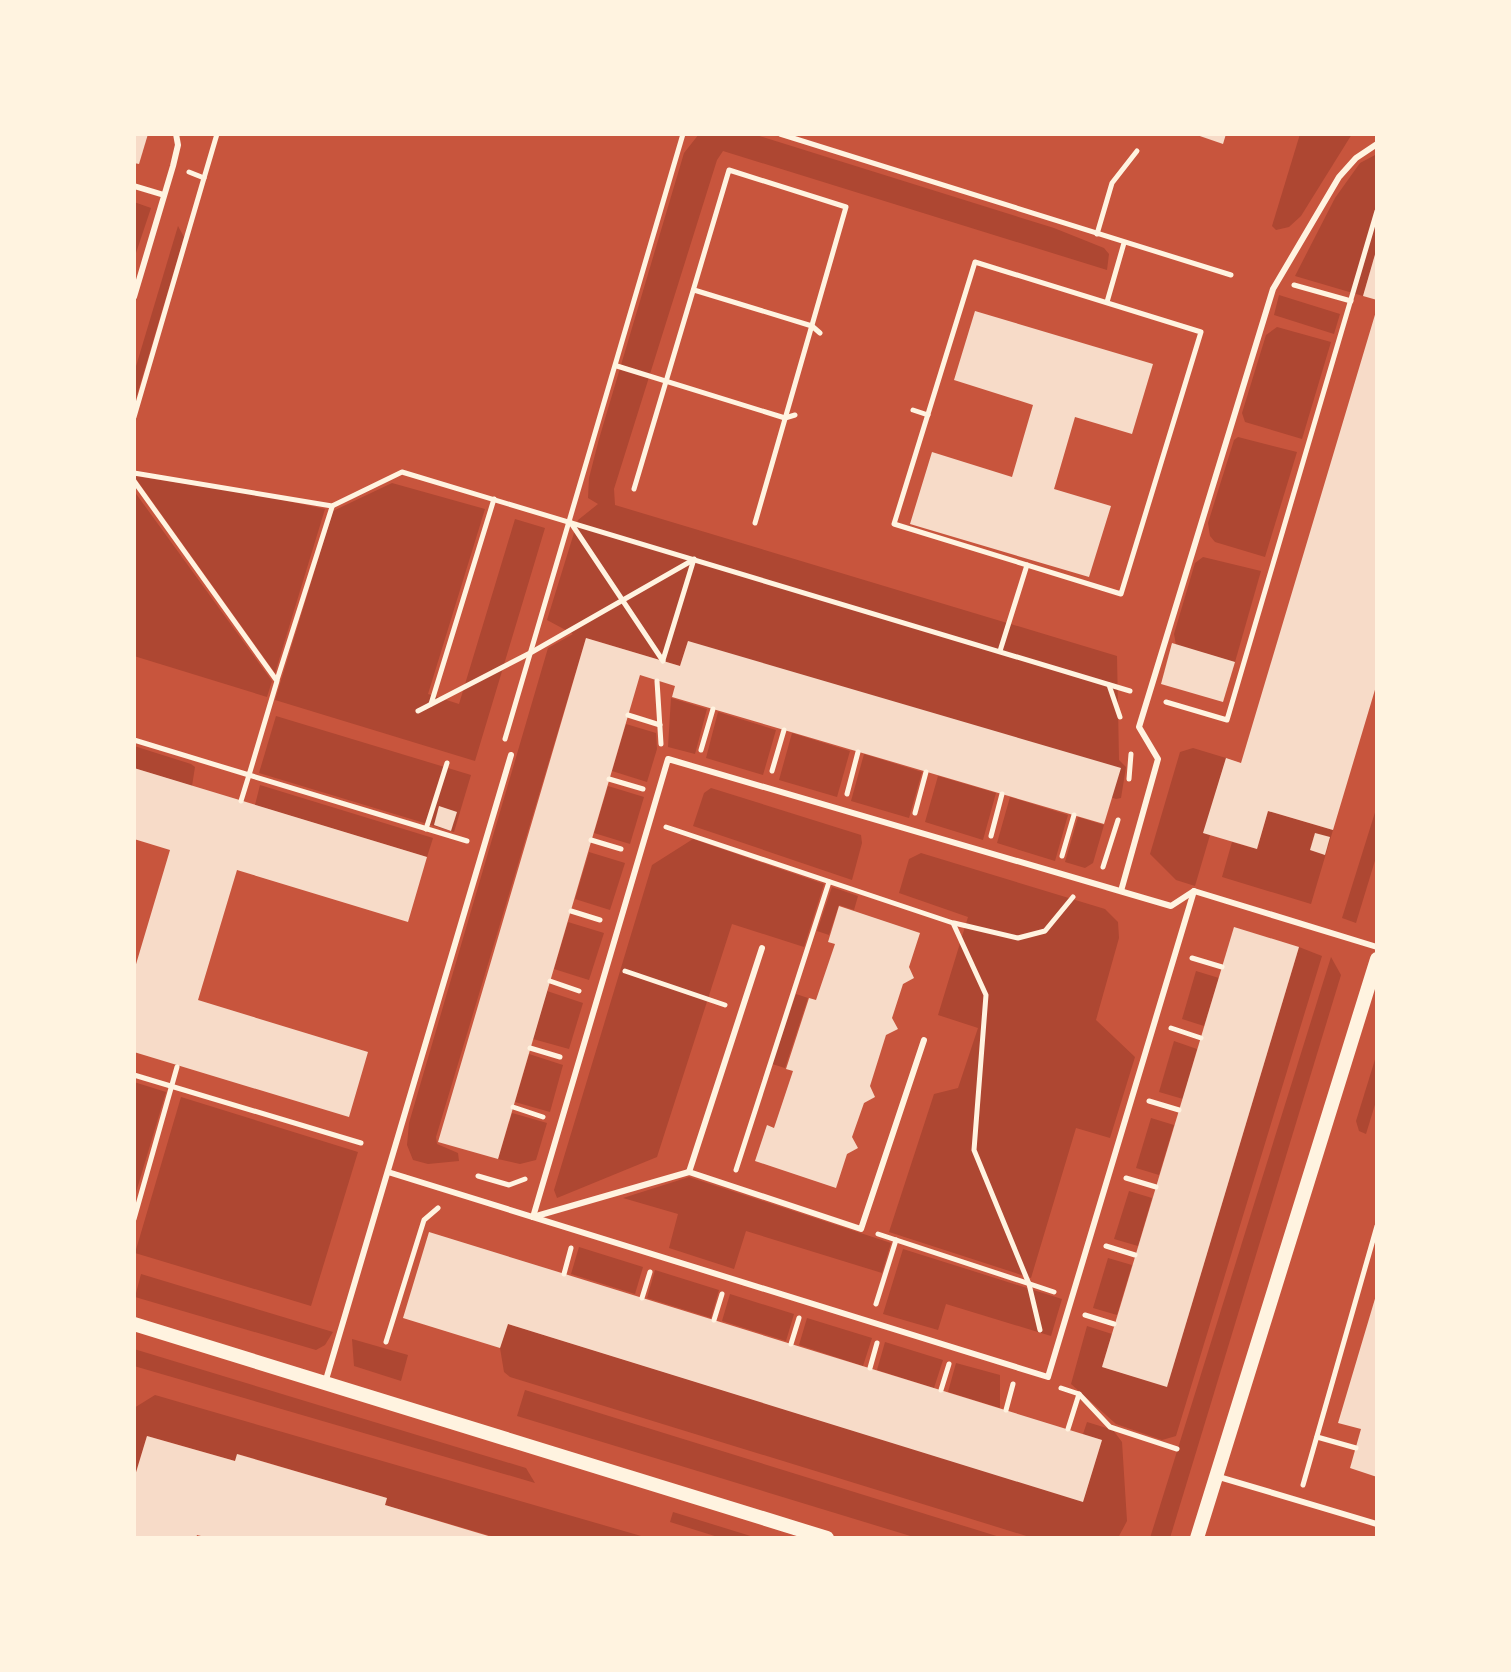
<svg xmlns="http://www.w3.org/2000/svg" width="1511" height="1672" font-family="'Exo 2',sans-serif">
  <rect width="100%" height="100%" fill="#c8553d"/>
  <g fill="#ae4732">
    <polygon points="699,134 753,134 1054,228 1104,248 1109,254 1107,270 723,151 717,160 614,489 615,505 1117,656 1119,760 1126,767 1121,798 1116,799 688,641 680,666 586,638 436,1137 437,1144 458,1153 459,1161 428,1164 413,1160 407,1145 409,1123 548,648 573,634 547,620 578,520 598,504 588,498 589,478 599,439 684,153"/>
    <polygon points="1300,134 1352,134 1301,216 1289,227 1276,230 1272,226"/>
    <polygon points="1377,154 1377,248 1363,296 1295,276 1335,198 1360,163"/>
    <polygon points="134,202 151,208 134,259"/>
    <polygon points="178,226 184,237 134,405 134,373"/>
    <polygon points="1279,295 1340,314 1334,334 1274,315"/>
    <polygon points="1277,327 1331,342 1302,439 1245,422 1242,413 1266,335"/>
    <polygon points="1238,437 1297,452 1265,557 1215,542 1210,536 1208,523 1234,440"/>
    <polygon points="134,476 259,495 325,509 275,673"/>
    <polygon points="392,483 485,509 428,694 459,704 515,519 545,528 475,761 275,700 333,511"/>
    <polygon points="134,491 272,681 267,697 134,656"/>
    <polygon points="1203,557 1261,571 1235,662 1176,645 1174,634 1195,563"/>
    <polygon points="671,698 707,709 695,754 668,747"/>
    <polygon points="718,712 776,730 763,775 706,758"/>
    <polygon points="276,716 471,775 454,832 259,773"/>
    <polygon points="626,724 656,733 657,749 647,782 612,771"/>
    <polygon points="792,733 850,751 837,797 779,780"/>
    <polygon points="134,746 191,764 195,767 192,786 134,768"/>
    <polygon points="1193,748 1226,758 1204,833 1210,835 1195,886 1176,880 1150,854 1180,752"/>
    <polygon points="864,754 922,772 909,818 851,801"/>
    <polygon points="938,776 996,793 983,840 925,822"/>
    <polygon points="260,785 433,838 427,857 255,805"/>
    <polygon points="608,786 644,797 630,844 594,833"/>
    <polygon points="711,788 861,835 862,843 852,880 693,826 704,793"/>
    <polygon points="1010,797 1068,815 1055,861 997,843"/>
    <polygon points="1377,806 1377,854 1356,923 1342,918"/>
    <polygon points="1268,811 1333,830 1311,904 1222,877 1232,842 1257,849"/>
    <polygon points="1078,817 1104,825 1093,863 1085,868 1065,862"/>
    <polygon points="693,839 824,884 804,947 732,924 657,1157 557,1198 554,1190 652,865"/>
    <polygon points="589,852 625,863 610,910 575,899"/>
    <polygon points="921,853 1105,909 1118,922 1119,938 1096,1020 1135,1057 1110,1138 1076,1128 1031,1278 889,1232 934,1094 958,1088 978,1028 938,1015 968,917 899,893 909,859"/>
    <polygon points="832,887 858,896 854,910 839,905 829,935 817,931"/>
    <polygon points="568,922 604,933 589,980 554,969"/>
    <polygon points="1299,947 1322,956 1176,1436 1162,1440 1116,1424 1071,1384 1087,1326 1112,1334 1102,1367 1167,1386"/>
    <polygon points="1331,957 1341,975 1170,1538 1150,1538"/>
    <polygon points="1196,971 1219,978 1204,1026 1182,1019"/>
    <polygon points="547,991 583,1003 569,1049 533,1039"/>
    <polygon points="796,994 808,998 785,1068 772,1064"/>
    <polygon points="1174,1041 1197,1049 1183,1099 1159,1092"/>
    <polygon points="1377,1053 1377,1098 1366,1134 1359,1131 1356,1121"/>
    <polygon points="529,1054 563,1065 550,1112 515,1102"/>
    <polygon points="134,1082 166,1092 134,1199"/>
    <polygon points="181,1097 358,1152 311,1306 135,1253"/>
    <polygon points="512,1113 547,1123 536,1160 520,1164 498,1159"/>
    <polygon points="1151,1118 1174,1125 1159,1175 1136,1168"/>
    <polygon points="689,1177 891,1243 882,1273 746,1231 734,1269 669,1248 678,1214 623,1198"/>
    <polygon points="1129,1191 1152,1198 1138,1246 1114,1239"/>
    <polygon points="579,1247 643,1267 635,1294 571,1274"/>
    <polygon points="903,1249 1062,1299 1051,1336 946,1304 938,1330 883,1314"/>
    <polygon points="1108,1258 1132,1265 1117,1315 1093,1308"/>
    <polygon points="655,1270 719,1290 711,1318 647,1298"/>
    <polygon points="141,1274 333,1332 325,1345 316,1350 135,1297"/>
    <polygon points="730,1294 794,1314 786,1341 722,1321"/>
    <polygon points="807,1318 872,1338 863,1366 799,1345"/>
    <polygon points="508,1324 1083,1501 1102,1440 1083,1434 1087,1422 1113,1430 1122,1442 1127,1521 1118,1538 1033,1538 510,1377 504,1372 500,1348"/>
    <polygon points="352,1339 408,1355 401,1381 354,1366"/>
    <polygon points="885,1342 943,1360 934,1388 877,1370"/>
    <polygon points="134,1349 526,1468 535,1483 134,1366"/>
    <polygon points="956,1363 1000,1375 1000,1408 948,1392"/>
    <polygon points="525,1390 1003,1538 917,1538 517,1416"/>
    <polygon points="155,1395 648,1538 498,1538 385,1505 387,1498 238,1454 235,1461 147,1436 134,1479 134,1408"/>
    <polygon points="673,1512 757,1538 721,1538 670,1522"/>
  </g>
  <g fill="#f7dbc8">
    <polygon points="134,134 148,134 139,164 134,163"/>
    <polygon points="1194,134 1226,134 1223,144"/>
    <polygon points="1376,251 1377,251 1377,300 1363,296"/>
    <polygon points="1377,308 1377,683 1333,830 1268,811 1257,849 1203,833 1226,758 1241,763"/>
    <polygon points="975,311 1153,364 1132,434 1075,417 1054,489 1111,506 1089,577 910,524 932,452 1012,477 1033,405 954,380"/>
    <polygon points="586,638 680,666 688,641 1121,768 1104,824 672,697 675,686 640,675 498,1159 438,1142"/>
    <polygon points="1172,643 1235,662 1223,702 1161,684"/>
    <polygon points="134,768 427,857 408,922 237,870 198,1000 368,1052 349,1117 134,1052 134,971 170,850 134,839"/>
    <polygon points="439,806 457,812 451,831 434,825"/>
    <polygon points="1315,833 1330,837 1325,855 1310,850"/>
    <polygon points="839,906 920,933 909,967 914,978 903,984 892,1018 898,1029 886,1035 870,1086 875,1097 864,1103 852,1137 858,1148 847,1154 836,1188 755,1161 767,1125 774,1128 793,1071 786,1069 809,998 816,1000 835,944 828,942"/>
    <polygon points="1234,927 1299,947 1167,1387 1102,1367"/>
    <polygon points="429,1232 1102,1440 1083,1502 508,1324 500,1348 403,1318"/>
    <polygon points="1377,1292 1377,1477 1350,1468 1361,1429 1338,1423"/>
    <polygon points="147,1436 235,1461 237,1454 387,1498 385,1505 495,1538 209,1538 197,1535 196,1538 134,1538 134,1479"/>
  </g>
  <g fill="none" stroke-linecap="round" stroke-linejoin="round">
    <g stroke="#fff3e0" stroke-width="5">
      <polyline points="780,134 1231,275"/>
      <polyline points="204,178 217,134"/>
      <polyline points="1097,234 1112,183 1137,151"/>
      <polygon points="975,262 1201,332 1121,594 894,524"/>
      <polyline points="1294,285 1351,301"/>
      <polyline points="694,290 812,326 820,333"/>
      <polyline points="1107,302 1124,243"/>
      <polyline points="617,366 785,418 795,415"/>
      <polyline points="913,410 928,415"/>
      <polyline points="134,417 204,178 189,172"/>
      <polyline points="134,473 332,506 402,472 1130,691"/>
      <polyline points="134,481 277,681 249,775 134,740"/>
      <polyline points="634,489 729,170 846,207 755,523"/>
      <polyline points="571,523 663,661"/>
      <polyline points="1000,651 1027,565"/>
      <polyline points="663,660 694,559"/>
      <polyline points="277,680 332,507"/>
      <polyline points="657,681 661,744"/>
      <polyline points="1109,685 1120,717"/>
      <polyline points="1166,702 1227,720 1377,211"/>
      <polyline points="431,704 494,499"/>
      <polyline points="418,711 532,652 693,560"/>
      <polyline points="628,715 660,725"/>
      <polyline points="505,739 683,134"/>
      <polyline points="701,750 713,709"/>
      <polyline points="772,771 784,730"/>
      <polyline points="609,779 643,789"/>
      <polyline points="1129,779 1131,754"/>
      <polyline points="847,794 858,752"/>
      <polyline points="241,801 249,775 467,841"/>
      <polyline points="915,813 926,772"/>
      <polyline points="666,827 953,923 986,995 974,1150 1029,1284 1040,1330"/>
      <polyline points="426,829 447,763"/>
      <polyline points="991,836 1002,794"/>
      <polyline points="591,840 621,849"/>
      <polyline points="1062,856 1074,815"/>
      <polyline points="1103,867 1118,820"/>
      <polyline points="571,911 600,920"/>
      <polyline points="954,923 1018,938 1045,931 1073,897"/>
      <polyline points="1192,958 1222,967"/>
      <polyline points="625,971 725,1005"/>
      <polyline points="550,981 579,991"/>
      <polyline points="1171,1028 1201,1038"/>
      <polyline points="530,1048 560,1057"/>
      <polyline points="134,1075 361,1143"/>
      <polyline points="1149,1101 1179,1110"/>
      <polyline points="513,1107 543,1117"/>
      <polyline points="736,1170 829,882"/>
      <polyline points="478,1176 509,1185 525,1179"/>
      <polyline points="1126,1178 1156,1187"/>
      <polyline points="134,1219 177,1067"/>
      <polyline points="878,1234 1054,1292"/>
      <polyline points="1106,1246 1135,1255"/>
      <polyline points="564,1274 571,1248"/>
      <polyline points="642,1298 650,1272"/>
      <polyline points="876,1304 896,1240"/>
      <polyline points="1085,1315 1114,1324"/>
      <polyline points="714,1320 722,1294"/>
      <polyline points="386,1342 424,1220 438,1208"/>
      <polyline points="791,1344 799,1318"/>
      <polyline points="870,1368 877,1343"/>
      <polyline points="1061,1388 1079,1394 1110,1427 1177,1449"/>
      <polyline points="941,1390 949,1364"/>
      <polyline points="1006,1410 1013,1384"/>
      <polyline points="1068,1429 1079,1394"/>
      <polyline points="1317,1437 1356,1448"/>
      <polyline points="1303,1485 1377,1226"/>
    </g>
    <g stroke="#fff3e0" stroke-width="6">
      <polyline points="134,186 164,195"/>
      <polyline points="134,297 173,166 178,145 176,134"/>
      <polyline points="1121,891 1158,759 1139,727 1273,289 1339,177 1356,158 1377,144"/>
      <polyline points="762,948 689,1172 861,1229 924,1040"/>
      <polyline points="388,1172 1048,1377 1194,891"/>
      <polyline points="533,1217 668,759 1171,906 1194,891 1377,947"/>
      <polyline points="533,1217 689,1172"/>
      <polyline points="325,1383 511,755"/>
      <polyline points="1216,1476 1377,1524"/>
    </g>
    <g stroke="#fff3e0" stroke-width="14">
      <polyline points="134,1324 827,1538"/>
      <polyline points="1197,1538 1377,959"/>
    </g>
  </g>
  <rect width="1511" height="1672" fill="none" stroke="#fff3e0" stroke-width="272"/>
</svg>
